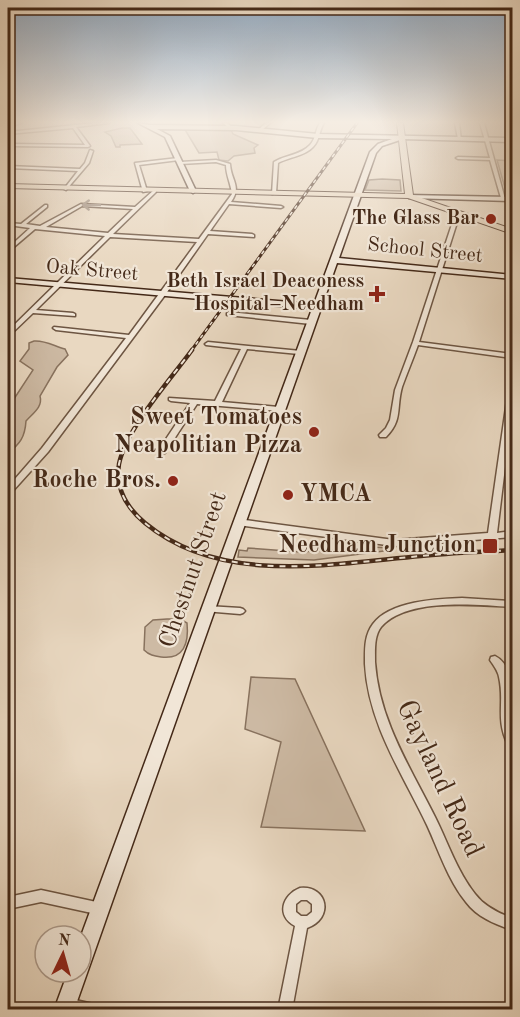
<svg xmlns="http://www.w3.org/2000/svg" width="520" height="1017" font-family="'Old Standard TT',serif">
  <rect width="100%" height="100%" fill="#e9d8c1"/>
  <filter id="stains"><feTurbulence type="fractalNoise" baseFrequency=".00333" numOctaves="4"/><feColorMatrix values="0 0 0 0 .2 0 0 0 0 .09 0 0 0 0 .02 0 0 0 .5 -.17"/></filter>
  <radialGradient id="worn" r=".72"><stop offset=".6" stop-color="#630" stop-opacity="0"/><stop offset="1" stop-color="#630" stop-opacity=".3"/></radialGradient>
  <g fill="#cdbaa4" stroke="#88725e" stroke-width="1.5">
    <polygon points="122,128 130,128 142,144 120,145 120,147 116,147 111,136 105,132"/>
    <polygon points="184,128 231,130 233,134 258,145 254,148 255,153 234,156 228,161 219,160 217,152 199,153"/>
    <polygon points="497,160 512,161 512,196 507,195"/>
    <polygon points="382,179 400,180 401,191 365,190 369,180"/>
    <path d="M34 341C45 340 54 346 65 349L68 355 57 367 40 396C43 407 33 413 26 421 25 437 20 444 8 453V408L33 370 20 361 29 349V343Z"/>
    <polygon points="373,547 390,548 392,550 314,560 238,557 239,550 247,551 248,548 301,552"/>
    <path d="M167 619H180L187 623C189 643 184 660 161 657 154 656 149 655 144 650L145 627 153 620Z"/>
    <polygon points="251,677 295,679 365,831 261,827 281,742 245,729"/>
  </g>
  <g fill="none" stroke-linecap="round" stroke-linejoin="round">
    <g stroke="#6d5542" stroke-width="3">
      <g id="street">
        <polygon points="14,123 21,123 8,127 8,125"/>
        <polygon points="95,123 109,123 76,127 90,146 88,147 12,146 10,145 12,144 85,145 73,128 8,134 8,132"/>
        <polygon points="223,123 227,123 233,128 230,129"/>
        <polygon points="266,123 270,123 261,131 259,131 259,129"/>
        <path d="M320 123H324C320 129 320 135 317 141 310 156 291 156 278 163L276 193 272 194 274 162C285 155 301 155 310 145 316 139 315 130 320 123Z"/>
        <polygon points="455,123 459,123 461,140 458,139"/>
        <polygon points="480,123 484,123 505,199 501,198 490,160 458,159 456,158 458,157 490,158"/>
        <polygon points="90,150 93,151 89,163 66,190 64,189 78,171 8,168 8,166 80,169 85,163"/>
        <polygon points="178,158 179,160 139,165 147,191 143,192 135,163"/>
        <path d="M216 160 230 164C231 181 242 186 231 202L281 206 283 207 281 208 229 204 210 231 252 234 254 235V237L208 234 165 295 48 452 11 493H8V487L42 448 126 338 56 330 53 328 54 327 129 335 197 242 110 237 36 310 73 313 75 314V316L33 313 10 335 8 336V331L105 236 35 229 8 252V248L30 228 8 225V223L21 224 45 205H47V207L26 224 40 226 81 204 135 207 154 190H156V192L113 234 199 239 232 194C231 184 226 175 226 165L216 162 180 164 178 163 180 162ZM82 206 133 209 108 233 46 227Z"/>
        <path d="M456 212 460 213 419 342 512 354V358L418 345C413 359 407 373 402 387 396 408 403 420 386 437H380L379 435 386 428 390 420 395 390 413 342Z"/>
        <polygon points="229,312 311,320 314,322 311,324 227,315 227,313"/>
        <polygon points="208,342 301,351 302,352 299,354 247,349 222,402 279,407 283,409 279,411 197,404 165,453 159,453 158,451 190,403 171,401 169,400 169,398 215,401 241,349 206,345 205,344"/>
        <polygon points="512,384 512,409 497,533 512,531 512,537 394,546 238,525 234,522 238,519 394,540 488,533 509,386"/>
        <path d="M462 598 512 601V607C478 605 407 597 381 627 374 636 375 650 375 662 379 720 410 767 435 817 448 843 457 871 475 894 484 906 498 913 512 918V930C495 924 477 917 466 902 448 880 439 851 427 825 402 773 368 723 365 664 365 650 364 636 373 624 390 601 436 599 462 598Z"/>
        <polygon points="207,606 240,608 243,609 245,611 243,613 240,614 204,611 202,609 204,607"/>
        <path d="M495 656C515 666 510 695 511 713 511 724 513 736 512 746L508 745C495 718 505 703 499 677 498 671 494 666 490 660L491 657Z"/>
        <path d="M300 888C327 885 335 918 307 928L292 1010H278L295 926C276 916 282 895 300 888ZM301 900H307L312 904V912L307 916H301L296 912V904Z"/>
        <polygon points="41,890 101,903 106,905 107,909 106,913 101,915 41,902 8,909 8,897"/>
        <polygon points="66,998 98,1005 100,1010 61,1010 59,1005 61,1000"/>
      </g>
    </g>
    <g stroke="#442918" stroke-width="3">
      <g id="secondary">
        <polygon points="138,123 150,125 236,126 318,134 512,138 512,142 403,139 382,146 376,153 339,258 512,275 512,279 337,263 74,1010 54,1010 68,972 81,972 81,936 312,309 8,282 8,278 314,304 370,152 378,144 392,139 318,138 236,130 157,129 170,136 196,191 193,193 190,191 165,137"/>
        <polygon points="407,195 512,197 512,201 409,198 406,196"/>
      </g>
    </g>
    <g stroke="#442918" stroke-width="2">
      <polygon id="primary" points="397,123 403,123 413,195 512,229 512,234 408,198 8,188 8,184 405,194"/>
    </g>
    <use href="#street" fill="#f1e6d7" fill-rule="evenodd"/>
    <use href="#secondary" fill="#f1e6d7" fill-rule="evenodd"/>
    <use href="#primary" fill="#e9d8c1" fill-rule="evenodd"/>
    <g stroke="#442918" stroke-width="3">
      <polyline id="rail-far1" points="191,351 357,123"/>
    </g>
    <g stroke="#442918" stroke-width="4.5">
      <path id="rail" d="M192 350C170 380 126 429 119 464 115 489 127 508 145 523 221 586 331 564 421 556 451 553 482 552 512 550"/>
    </g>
    <use href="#rail-far1" stroke="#f1e6d7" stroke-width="1.5" stroke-dasharray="4" stroke-linecap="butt"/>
    <use href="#rail" stroke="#f1e6d7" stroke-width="2" stroke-dasharray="6" stroke-linecap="butt"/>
  </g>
  <defs><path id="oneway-shaft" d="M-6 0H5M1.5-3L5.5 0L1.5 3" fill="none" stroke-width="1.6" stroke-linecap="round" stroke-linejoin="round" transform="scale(1.5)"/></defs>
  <use stroke="#9a8878" href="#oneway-shaft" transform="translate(91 205) rotate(-179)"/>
  <linearGradient id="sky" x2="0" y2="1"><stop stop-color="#92aac2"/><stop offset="0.46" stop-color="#f5ede3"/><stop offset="1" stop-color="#f5ede3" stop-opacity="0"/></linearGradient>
  <rect width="520" height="265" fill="url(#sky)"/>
  <g fill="#8f2418" stroke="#f1e6d7" stroke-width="2">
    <circle cx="491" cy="219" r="6"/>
    <path d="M374 285h6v6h6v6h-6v6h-6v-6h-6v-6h6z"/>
    <circle cx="314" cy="432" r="6"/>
    <circle cx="173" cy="481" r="6"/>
    <circle cx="288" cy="495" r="6"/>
    <rect x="482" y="538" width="16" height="16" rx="3"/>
  </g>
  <g text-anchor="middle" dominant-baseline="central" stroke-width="4.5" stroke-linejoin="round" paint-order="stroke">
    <g font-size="20" font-weight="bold" fill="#442918" stroke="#f1e6d7" text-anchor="end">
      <text x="479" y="219">The Glass Bar</text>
      <text x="364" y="282">Beth Israel Deaconess<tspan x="364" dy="23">Hospital–Needham</tspan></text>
    </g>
    <g font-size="20" fill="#442918" stroke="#f1e6d7">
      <text transform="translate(425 251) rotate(6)">School Street</text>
      <text transform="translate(92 271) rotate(5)">Oak Street</text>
    </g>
    <g font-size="24" font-weight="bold" fill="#442918" stroke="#f1e6d7" text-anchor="end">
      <text x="302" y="418">Sweet Tomatoes<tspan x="302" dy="28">Neapolitian Pizza</tspan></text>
      <text x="161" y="481">Roche Bros.</text>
      <text x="300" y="495" text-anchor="start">YMCA</text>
      <text x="476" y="546">Needham Junction</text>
    </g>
    <g font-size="24" fill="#442918" stroke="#f1e6d7">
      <text transform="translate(194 570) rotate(-71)">Chestnut Street</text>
    </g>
    <g font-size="28" fill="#442918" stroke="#f1e6d7">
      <text transform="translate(439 779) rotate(65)">Gayland Road</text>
    </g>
  </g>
  <rect width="520" height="1017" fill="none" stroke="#e9d8c1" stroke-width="30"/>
  <rect x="9" y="9" width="502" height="999" fill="none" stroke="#442918" stroke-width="3"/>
  <rect x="15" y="15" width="490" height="987" fill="none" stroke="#442918" stroke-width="1.5"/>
  <g transform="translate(63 954) rotate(5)"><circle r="28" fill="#f1e6d7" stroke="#ac9a8b" stroke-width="1.5"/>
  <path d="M0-4.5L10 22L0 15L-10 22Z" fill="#8f2418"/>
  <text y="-9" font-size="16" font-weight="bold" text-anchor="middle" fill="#442918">N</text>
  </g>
  <rect width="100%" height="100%" filter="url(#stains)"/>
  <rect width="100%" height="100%" fill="url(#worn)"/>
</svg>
